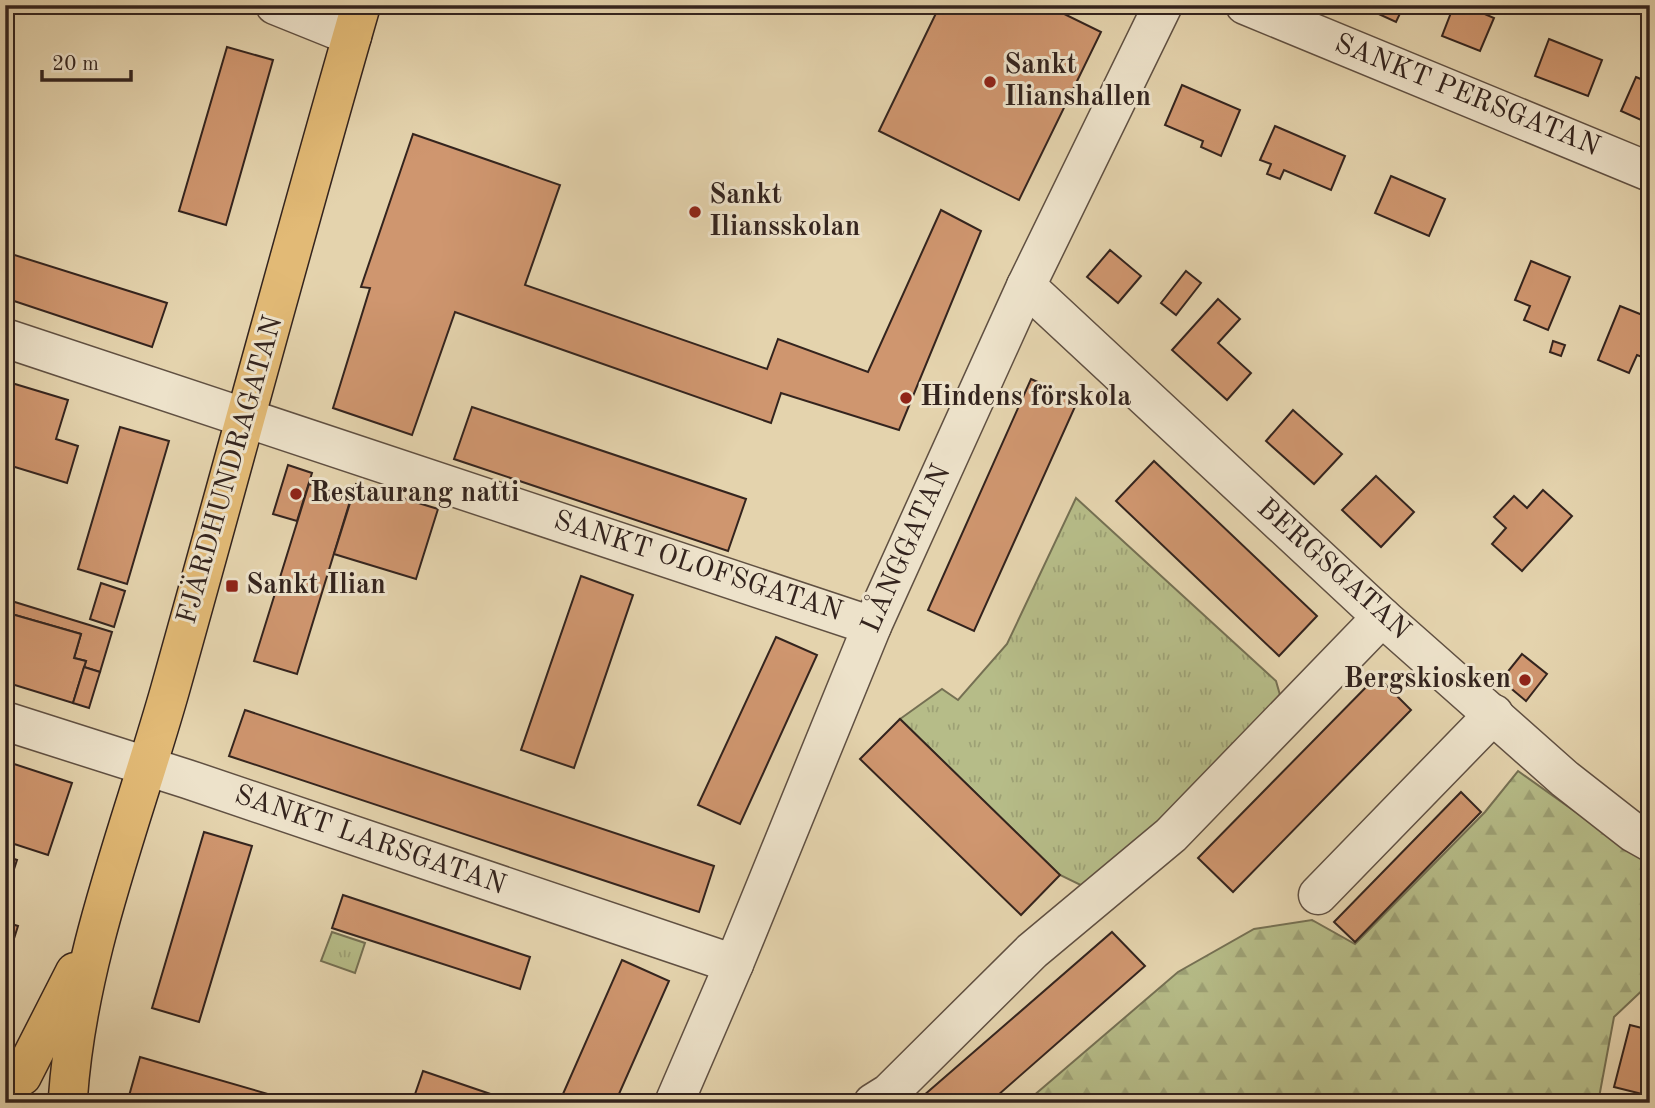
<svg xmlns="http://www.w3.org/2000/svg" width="1655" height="1108" font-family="'Old Standard TT',serif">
  <defs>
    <pattern id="forest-firs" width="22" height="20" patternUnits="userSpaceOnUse" patternTransform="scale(1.75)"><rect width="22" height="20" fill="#b6bc88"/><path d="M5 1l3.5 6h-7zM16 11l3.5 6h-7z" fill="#9da175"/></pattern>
    <pattern id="park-tufts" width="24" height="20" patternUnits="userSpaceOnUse" patternTransform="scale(1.75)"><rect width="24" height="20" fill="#b6bc88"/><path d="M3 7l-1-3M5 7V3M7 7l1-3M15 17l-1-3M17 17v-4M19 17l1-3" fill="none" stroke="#9da175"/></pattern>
  </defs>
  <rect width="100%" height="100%" fill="#e4d3ad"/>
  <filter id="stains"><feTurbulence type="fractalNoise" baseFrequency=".00286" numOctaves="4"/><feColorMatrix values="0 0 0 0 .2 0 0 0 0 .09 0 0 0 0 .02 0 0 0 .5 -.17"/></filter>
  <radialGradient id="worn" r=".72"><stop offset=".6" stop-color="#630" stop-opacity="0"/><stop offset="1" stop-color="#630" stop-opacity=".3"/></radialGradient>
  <polygon fill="url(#forest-firs)" stroke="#757053" stroke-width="2" points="1518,771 1628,849 1650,857 1650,983 1614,1017 1598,1103 1025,1103 1178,972 1254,929 1312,920 1355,944 1485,812"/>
  <g fill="url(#park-tufts)" stroke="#757053" stroke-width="2">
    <polygon points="1076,498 1276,681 1280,695 1093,891 1060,875 900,719 942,689 958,700 1007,644"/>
    <polygon points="332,932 365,943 355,973 321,961"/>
  </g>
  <g fill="#cf966f" stroke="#34241e" stroke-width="2">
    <polygon points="940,5 1046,5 1101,32 1019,200 879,131"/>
    <polygon points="1359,5 1404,5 1396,22"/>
    <polygon points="1454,5 1464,5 1494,18 1480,51 1442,36"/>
    <polygon points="1549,39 1602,60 1588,96 1535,76"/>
    <polygon points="227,47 273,60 226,225 179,211"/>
    <polygon points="1636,77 1650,83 1650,124 1621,111"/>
    <polygon points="1182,85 1240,110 1221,156 1201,147 1203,141 1165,125"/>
    <polygon points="1275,126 1345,156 1331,190 1284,170 1280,179 1267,174 1271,164 1260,160"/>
    <polygon points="413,134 560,185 525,285 767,369 778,339 868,372 941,210 981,231 899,430 781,393 771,423 455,312 412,435 333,408 370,288 361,287"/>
    <polygon points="1391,176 1445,199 1429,236 1375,213"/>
    <polygon points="1110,250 1141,276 1118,303 1087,277"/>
    <polygon points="5,252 167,303 152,347 5,298"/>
    <polygon points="1531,261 1570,277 1548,330 1524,320 1530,306 1515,300"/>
    <polygon points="1186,271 1201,283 1176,315 1161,303"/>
    <polygon points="1218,299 1240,319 1218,343 1251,373 1227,400 1172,350"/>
    <polygon points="1620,306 1650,318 1650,360 1637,355 1629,373 1598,360"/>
    <polygon points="1553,341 1565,345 1561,356 1550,352"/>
    <polygon points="1031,379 1078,400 974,631 928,610"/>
    <polygon points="5,381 68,400 56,439 78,446 67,483 5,464"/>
    <polygon points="472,407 746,499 728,551 454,459"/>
    <polygon points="1293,410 1342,454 1314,484 1266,441"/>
    <polygon points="120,427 169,441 127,584 78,569"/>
    <polygon points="1154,461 1317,616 1279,656 1116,501"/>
    <polygon points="288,465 312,473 297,521 273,514"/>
    <polygon points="1376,476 1414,512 1381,547 1342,510"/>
    <polygon points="309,484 351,498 297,674 254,661"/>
    <polygon points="356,484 438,509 416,579 334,554"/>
    <polygon points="1543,490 1572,516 1522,571 1492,544 1506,528 1494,517 1514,496 1527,508"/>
    <polygon points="581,576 633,595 574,768 521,750"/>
    <polygon points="101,583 125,591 114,627 90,619"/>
    <polygon points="5,599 112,632 100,672 84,667 86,661 74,658 81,634 8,613 5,621"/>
    <polygon points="8,613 81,634 74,658 86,661 73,703 5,682 5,621"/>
    <polygon points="776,637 817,655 740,824 698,805"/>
    <polygon points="1522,654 1547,674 1526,701 1501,680"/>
    <polygon points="84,667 100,672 89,708 73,703"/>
    <polygon points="1377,676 1411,710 1233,892 1198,858"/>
    <polygon points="245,710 714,866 699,912 229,756"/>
    <polygon points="900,719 1060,875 1021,915 860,759"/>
    <polygon points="5,761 72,783 48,855 5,841"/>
    <polygon points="1461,792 1481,812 1355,942 1334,922"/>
    <polygon points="204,832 252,846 199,1022 152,1008"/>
    <polygon points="5,856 17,860 5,897"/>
    <polygon points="343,895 530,957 520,989 332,928"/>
    <polygon points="5,922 18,926 5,967"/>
    <polygon points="1112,932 1145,966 989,1103 915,1103"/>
    <polygon points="622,960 669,981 615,1103 559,1103"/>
    <polygon points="1630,1025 1650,1030 1650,1096 1614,1087"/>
    <polygon points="140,1057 299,1103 127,1103"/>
    <polygon points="423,1071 517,1103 412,1103"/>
  </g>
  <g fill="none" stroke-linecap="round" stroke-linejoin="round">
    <g stroke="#605042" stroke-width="41">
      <g id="minor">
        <polyline points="275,5 352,36"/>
        <polyline points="1245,5 1650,172"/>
        <polyline points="1026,286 1382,617 1565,779 1634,833 1650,842"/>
        <polyline points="5,338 872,626"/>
        <polyline points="5,721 187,779 734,964"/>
        <polyline points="1318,895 1494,714"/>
        <polyline points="674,1103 734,964 872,626 1026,286 1163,5"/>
        <polyline points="873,1103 889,1093 1032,951 1171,835 1382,617"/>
      </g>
    </g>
    <g stroke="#34241e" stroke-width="41">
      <g id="major">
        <polyline points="22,1076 75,972"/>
        <path d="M68 1097C78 956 132 824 170 690 234 462 295 233 361 5"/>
      </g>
    </g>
    <use href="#minor" stroke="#ede2ca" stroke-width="38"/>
    <use href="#major" stroke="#e2ba76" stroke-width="38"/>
  </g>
  <g fill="#8f2418" stroke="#ede2ca" stroke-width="2.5">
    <circle cx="990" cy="82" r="7"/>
    <circle cx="695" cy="212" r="7"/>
    <circle cx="906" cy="398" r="7"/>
    <circle cx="296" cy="494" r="7"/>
    <rect x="225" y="579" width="14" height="14" rx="3.5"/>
    <circle cx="1525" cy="680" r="7"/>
  </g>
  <g text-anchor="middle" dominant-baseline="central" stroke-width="6" stroke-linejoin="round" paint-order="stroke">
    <g font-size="28" font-weight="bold" fill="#34241e" stroke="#ede2ca" text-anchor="start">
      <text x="1004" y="66">Sankt<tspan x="1004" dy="32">Ilianshallen</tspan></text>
      <text x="709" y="196">Sankt<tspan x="709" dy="32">Iliansskolan</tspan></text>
      <text x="920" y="398">Hindens förskola</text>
      <text x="310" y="494">Restaurang natti</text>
      <text x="246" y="586">Sankt Ilian</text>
      <text x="1511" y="680" text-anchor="end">Bergskiosken</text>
    </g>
    <g font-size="28" fill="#34241e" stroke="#ede2ca">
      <text transform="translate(1467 96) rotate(22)">SANKT PERSGATAN</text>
      <text transform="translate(231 470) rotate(-74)">FJÄRDHUNDRAGATAN</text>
      <text transform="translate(907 549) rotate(-66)">LÅNGGATAN</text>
      <text transform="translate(698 567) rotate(18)">SANKT OLOFSGATAN</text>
      <text transform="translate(1333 570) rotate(42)">BERGSGATAN</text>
      <text transform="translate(370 841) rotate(19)">SANKT LARSGATAN</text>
    </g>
  </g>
  <rect width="1655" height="1108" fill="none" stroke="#e4d3ad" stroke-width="28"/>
  <rect x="7" y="7" width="1641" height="1094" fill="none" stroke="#34241e" stroke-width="3.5"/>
  <rect x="14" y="14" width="1627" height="1080" fill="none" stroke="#34241e" stroke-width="2"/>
  <path d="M42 70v10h89v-10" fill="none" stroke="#34241e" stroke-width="3.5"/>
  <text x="52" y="70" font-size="21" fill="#34241e" stroke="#ede2ca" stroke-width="5" paint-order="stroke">20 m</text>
  <rect width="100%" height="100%" filter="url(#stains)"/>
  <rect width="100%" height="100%" fill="url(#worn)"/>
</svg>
